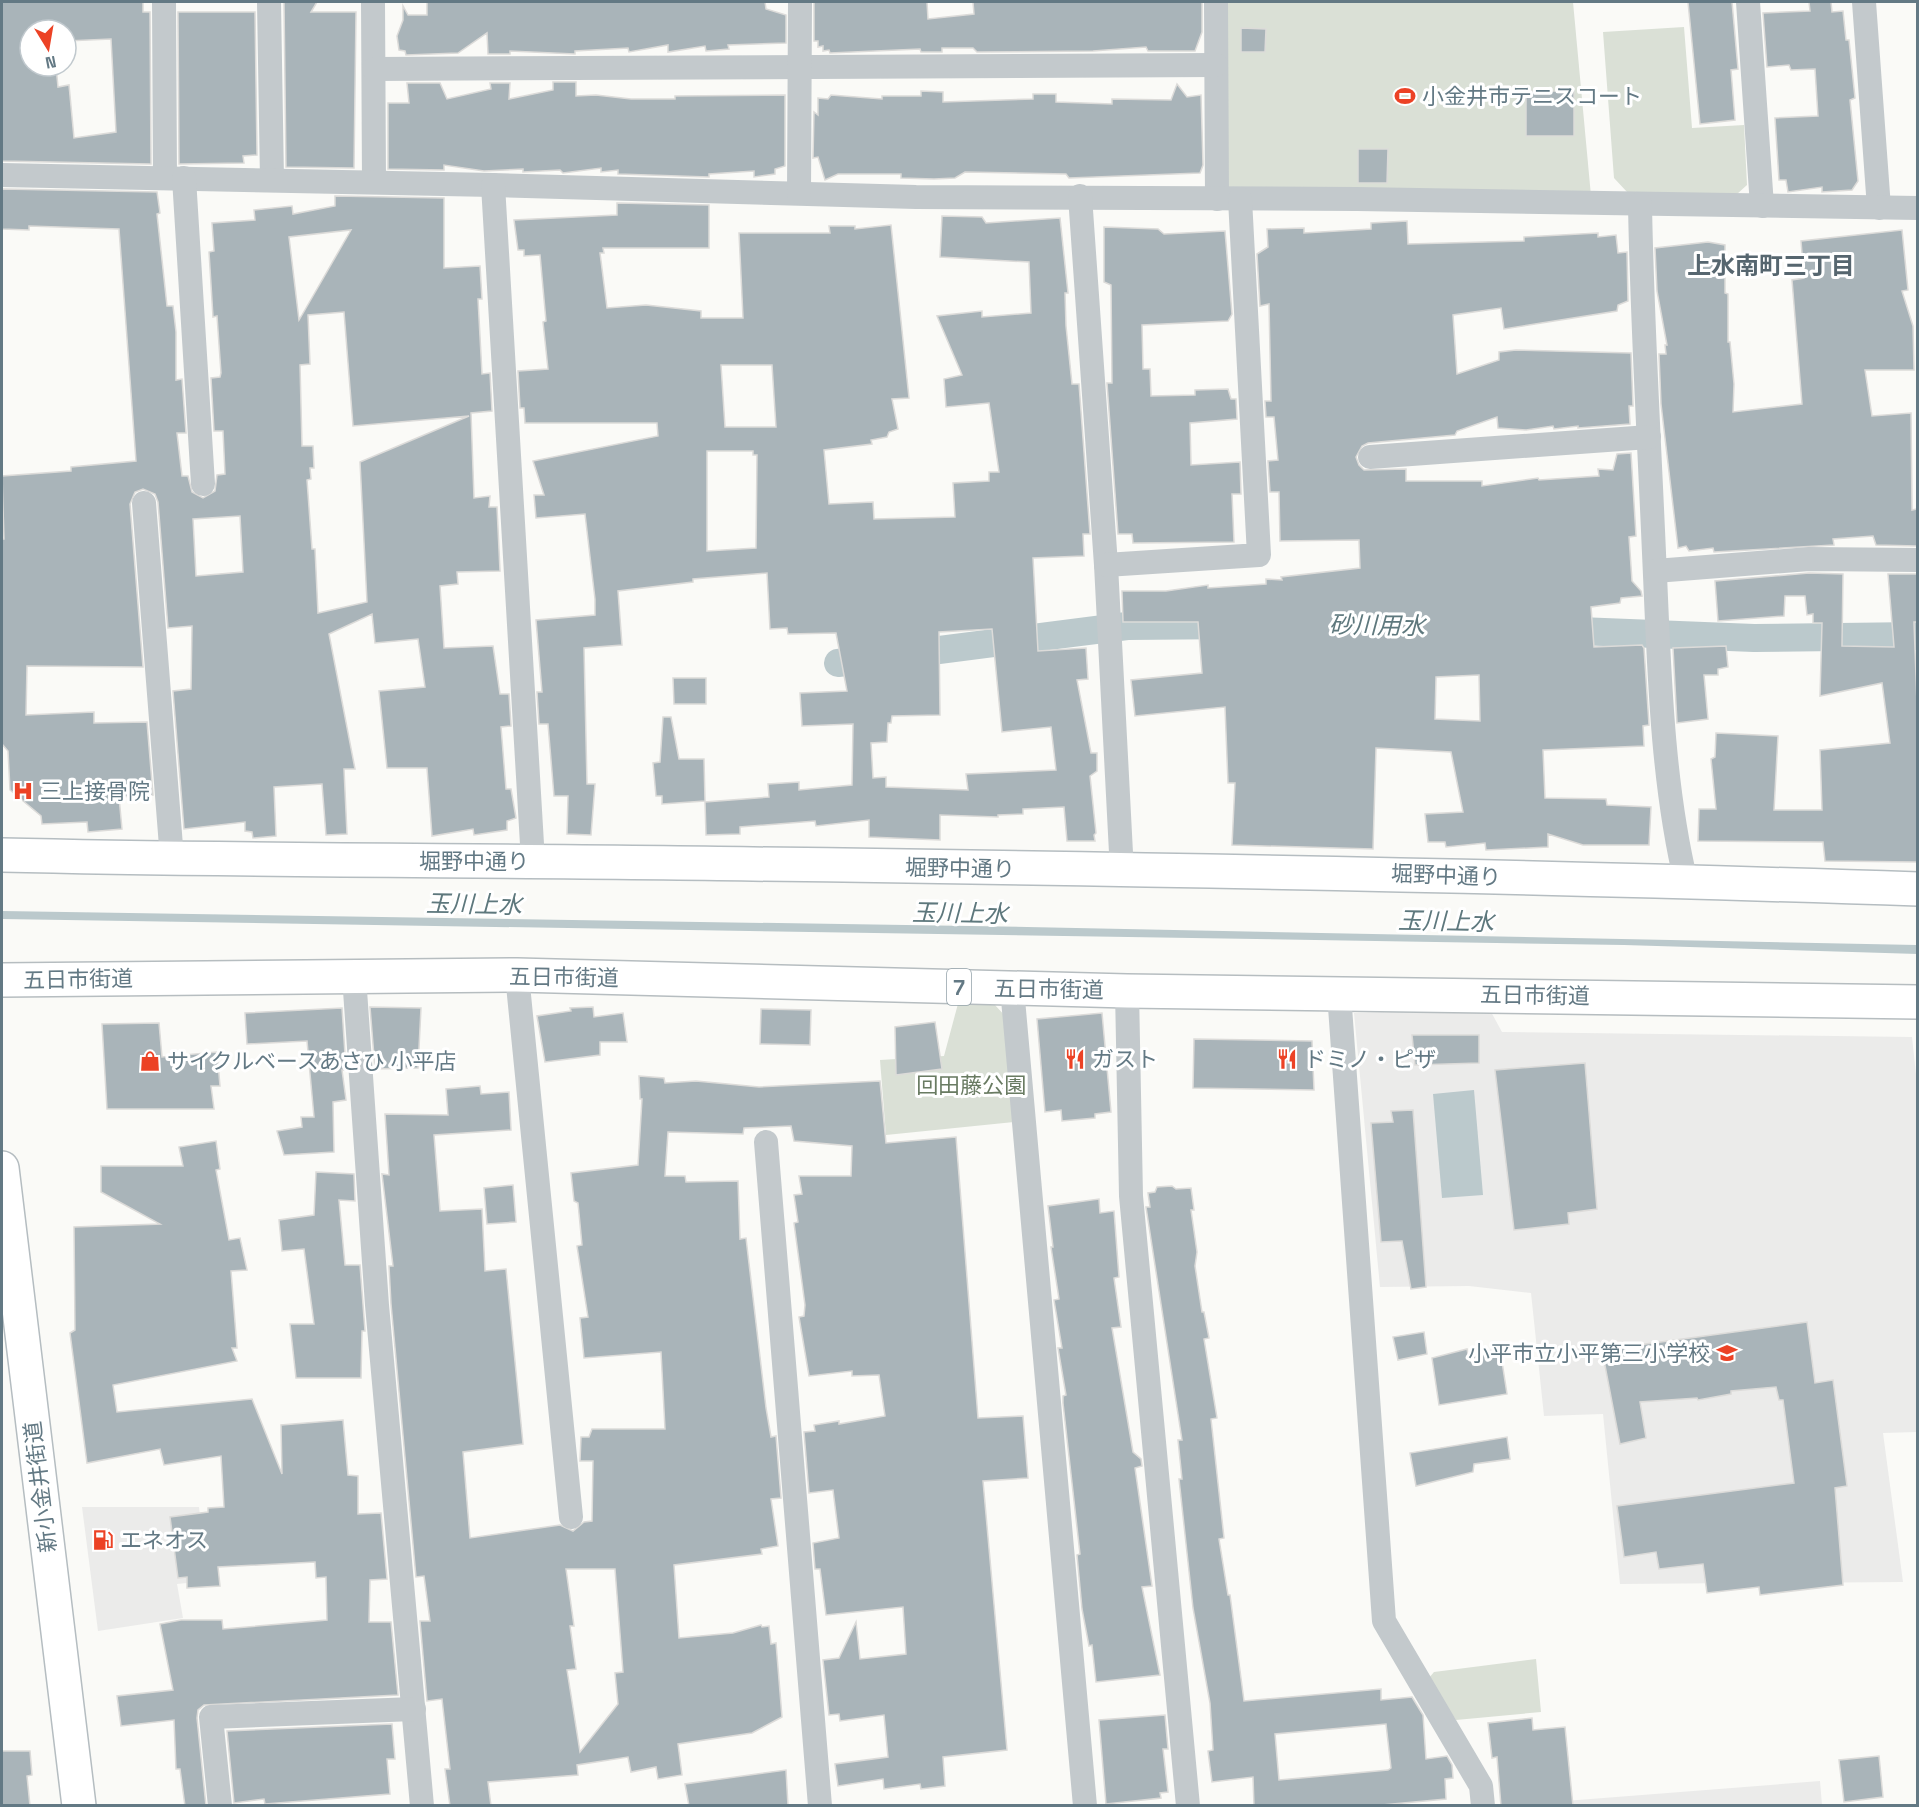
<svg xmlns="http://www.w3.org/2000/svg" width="1919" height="1807" font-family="'Space Grotesk','Noto Sans JP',sans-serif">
  <rect width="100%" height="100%" fill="#fafaf7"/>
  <g fill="#ebebea">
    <polygon points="1490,1010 1502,1032 1912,1037 1918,1093 1917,1432 1883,1433 1903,1582 1620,1584 1603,1414 1544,1416 1531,1293 1469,1286 1380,1287 1354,1013"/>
    <polygon points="82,1507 199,1507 207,1581 177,1584 183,1618 98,1631"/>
    <polygon points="1820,1781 1822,1805 1552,1806 1552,1802"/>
  </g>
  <g fill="#dae0d6">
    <polygon points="1227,2 1573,2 1591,196 1228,191"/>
    <polygon points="1684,27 1692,128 1744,125 1747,185 1737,194 1628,193 1614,178 1603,32"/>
    <polygon points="959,1000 994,1004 1006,1017 1014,1122 886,1135 880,1060 944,1056"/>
    <polygon points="1536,1659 1541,1712 1456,1720 1428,1679 1434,1672"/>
  </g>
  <g fill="#bbc9cc">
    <polygon points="2,911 1027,927 1917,945 1918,954 1624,945 2,919"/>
    <polygon points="1474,1090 1483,1195 1442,1198 1433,1094"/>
  </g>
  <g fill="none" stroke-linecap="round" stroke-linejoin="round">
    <g stroke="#bbc9cc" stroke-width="28">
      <polyline points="1554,630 1754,638 1918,636"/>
      <polyline points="838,663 1127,626 1238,625"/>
    </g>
  </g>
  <g fill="#a9b4b9" stroke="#dcdbd9" stroke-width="1.5" fill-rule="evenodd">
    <path d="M2 2H143V12H150L151 164 2 161ZM30 30H66V41L111 39 116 132 74 138 69 85 58 87 56 66H30Z"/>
    <polygon points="284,2 317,2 311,12 356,12 354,168 286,167"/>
    <polygon points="427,2 765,2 766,9 786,15 786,43 728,45 729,49 706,51 705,46 668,52 668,45 629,52 628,48 575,51 575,54 510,51 510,54 488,54 487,33 458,53 406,55 405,51 399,50 397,36 403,20 403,6 408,15 427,15"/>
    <polygon points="814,2 927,2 928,19 974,14 973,2 1202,2 1202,32 1195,51 1148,51 1146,47 1093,51 977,52 973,48 942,48 942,52 921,52 920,49 830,53 829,50 823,51 823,46 818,47 818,41 814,41"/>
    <polygon points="1688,2 1732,2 1738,69 1731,70 1735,120 1700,124"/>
    <polygon points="1809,2 1831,2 1832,12 1843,11 1846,40 1849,40 1855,98 1850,100 1858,181 1852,190 1822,192 1822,187 1788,192 1786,180 1779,180 1775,118 1818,116 1815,69 1791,70 1789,65 1767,67 1763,13 1810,11"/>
    <polygon points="178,12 255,12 257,155 243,156 244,163 179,164"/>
    <polygon points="1241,28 1266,29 1265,52 1241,52"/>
    <polygon points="553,82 576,82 576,96 596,95 631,99 675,99 675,96 785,95 785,166 775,169 775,174 754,177 754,171 709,174 709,177 618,174 618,170 601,172 601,168 563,173 560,170 523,172 523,169 484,171 444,165 444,170 388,169 388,103 409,103 407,83 440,83 447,99 491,89 490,83 510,83 509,99 553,90"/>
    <polygon points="1177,84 1187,97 1201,95 1203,165 1200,173 1069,178 1066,174 965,172 955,178 934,179 901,178 901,174 838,174 825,180 818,157 813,158 814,112 818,115 818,98 828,99 831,95 882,99 882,96 921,96 921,91 943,92 943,102 1033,99 1033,94 1056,94 1056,102 1112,104 1112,99 1171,100"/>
    <rect x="1526" y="91" width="48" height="45"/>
    <polygon points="1358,149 1388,149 1387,183 1358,183"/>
    <path d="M2 189 157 192 160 213 157 214 167 306H173L176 332V380L182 379 186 433H177L182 476H188L192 492 203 498 215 491 217 475 225 474 223 431H214L211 378 220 377 221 373 217 316 213 317 209 252 214 251 212 223 255 220 254 210 292 206 293 214 335 206V196L444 198V268L480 266 482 299H478L482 374 490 373 492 411 471 413 474 498 490 496 489 507H497L500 571 457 572 458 584 440 586 444 648 493 646 500 694H509L511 726 501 727 506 789H511L516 818 507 821V830L474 835 473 829 432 836 427 768H387L379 691 425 687 418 639 375 643 372 614 329 634 355 769H344L347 834 326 835 322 784 274 787 276 836 253 838 252 832 245 831V822L184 829 173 691 191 689 192 626 168 628 158 502 155 494 143 489 135 492 130 504 143 667 27 666 26 715 94 712V723L147 722 153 795 119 797 122 829 88 832 87 822 42 824 41 816 10 790 8 751 2 744V539H4L2 476 71 471V467L136 461 119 229 29 226V230L2 229ZM351 230 302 315 299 320 289 237ZM344 312 353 426 469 416 360 462 367 602 318 613 315 549H312L307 480 311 479 310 468H314L313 446H302L300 365 310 364 308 315ZM240 516 243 572 196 576 193 519Z"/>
    <path d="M617 203 709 205V248H603L604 253H600L607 308 646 305 701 311V318H743L739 233H830L829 226H855V229L891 225 909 398 892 399 898 429 889 432 887 437 871 440 872 444 824 450 829 504 873 502 874 519 955 517 953 483 989 481V472H999L989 403 946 407 944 379 962 375 937 316 982 311V317L1031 313 1029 262 940 257 942 216 982 217 986 223 1060 218 1068 293H1065L1066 326 1072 384H1079L1090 534H1083L1084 556 1033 558 1038 651 1086 648 1088 679 1077 680 1091 753H1097V771L1090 776 1096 833 1094 835 1095 841H1067L1064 807 1023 809V814L998 815V817L940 815V840L869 837V820L816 826 815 821 740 827V834L706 835 705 802 769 797 768 784 799 782V790L852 785 853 724 802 726 800 693 847 691 836 633 788 634 787 628 770 629 767 573 693 579V582L618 591 622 645 584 648 587 784H595L591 835 567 834 568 796H554L548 724H539L537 692H542L536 620 595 615V599L585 514 536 518 534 495H544L533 461 658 436 657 423H525L524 408H520L518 371 548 369 543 322 546 321 540 255 524 256V250H518L514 220 617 215ZM721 365H772L776 427H725ZM707 451H753V455H757L756 548 707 551ZM992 629 1002 732 1051 727 1056 770 966 774 968 790 886 787V777L873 778 871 743 887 742 888 723H891L892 716 940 715 939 632Z"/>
    <path d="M1407 221 1408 244 1524 241V237L1598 233V237L1616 235 1618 253 1627 252 1628 301 1618 305 1617 311 1504 329 1501 308 1453 315 1457 374 1499 360V352L1516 350 1631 353 1633 406H1629L1630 424 1578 428V426L1554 429 1553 426 1526 430 1498 428 1497 417 1457 431 1455 435 1368 443 1362 446 1356 457 1359 465 1364 470 1406 469V481H1482V486L1538 478 1539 480 1599 476 1598 469 1613 470 1617 454 1631 453 1636 536 1629 537 1632 581 1641 591 1642 596 1621 598 1620 603 1591 607 1594 647 1642 645 1644 648 1649 725 1643 726 1644 746 1543 750 1545 798 1606 799 1607 805 1651 807 1649 845H1583L1548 834V847L1486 850 1485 843 1446 847 1445 842H1428L1425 814 1463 812 1451 752 1376 748 1373 849 1232 845 1235 783H1228L1225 707 1135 716 1131 680 1202 673 1198 622H1123L1122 591H1166L1208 585V588L1266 584V579L1282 580 1281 577 1360 568 1359 540 1280 541 1279 492H1270L1268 461 1278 460 1274 417H1266L1265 401H1271L1269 304 1260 306 1257 254 1268 247 1267 229 1304 228V233L1371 229V223ZM1479 675 1480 721 1435 719 1436 677Z"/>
    <polygon points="1104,227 1158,229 1164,234 1225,231 1232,314 1228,321 1142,325 1143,369 1150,369 1151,396 1195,395 1195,390 1228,389 1231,399 1236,399 1237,419 1190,423 1191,465 1240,462 1241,494 1232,494 1234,542 1133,543 1132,534 1118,534 1107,383 1112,383 1111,285 1104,282"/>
    <polygon points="1902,230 1908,290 1902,291 1913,326 1914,370 1865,370 1872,416 1911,413 1912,510 1917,509 1917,546 1876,545 1873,536 1833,539 1834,545 1714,552 1713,548 1689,551 1686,546 1678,548 1661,404 1659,354 1666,354 1665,345 1667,345 1657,291 1655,248 1708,242 1725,245 1725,293 1728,294 1728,342 1730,342 1734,384 1733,412 1802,404 1792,280 1804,278 1801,241"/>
    <polygon points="1809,573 1843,574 1842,646 1894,647 1888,574 1917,574 1917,622 1914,622 1917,704 1917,862 1825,861 1823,842 1698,841 1699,809 1716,809 1711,759 1715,757 1716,733 1778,736 1774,810 1822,810 1820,750 1890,743 1882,683 1820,696 1822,623 1813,623 1813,614 1807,615 1805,596 1785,596 1784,616 1718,621 1715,581"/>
    <polygon points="1726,646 1728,667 1718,669 1718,675 1704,675 1708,719 1677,723 1673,648"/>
    <polygon points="673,678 706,678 706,704 674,704"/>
    <polygon points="663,717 671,717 679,759 704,759 705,801 662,804 662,796 656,796 653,763 660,762"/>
    <polygon points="370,1007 421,1008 418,1068 375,1069"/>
    <polygon points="593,1007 594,1017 623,1013 627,1042 600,1042 600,1055 545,1062 537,1016 571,1011 570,1008"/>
    <polygon points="342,1008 346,1070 342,1070 346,1100 333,1102 334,1152 284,1155 277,1131 302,1127 301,1117 314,1117 307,1041 247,1044 245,1013"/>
    <polygon points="761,1009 811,1010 810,1045 760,1044"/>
    <polygon points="1102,1013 1111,1112 1095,1114 1095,1118 1062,1121 1061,1110 1045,1112 1037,1019"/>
    <polygon points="935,1022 942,1069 896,1075 895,1027"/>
    <polygon points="159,1023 162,1057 217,1052 220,1086 211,1086 214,1109 107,1109 102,1024"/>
    <polygon points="1412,1035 1479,1035 1479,1063 1415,1065"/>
    <polygon points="1194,1039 1312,1041 1314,1090 1193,1088"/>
    <polygon points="1585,1063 1597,1209 1568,1213 1569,1224 1514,1230 1495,1070"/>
    <path d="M639 1076 664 1078 665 1083 696 1081 759 1087 880 1081 886 1143 956 1137 978 1418 1023 1416 1028 1478 983 1481 1007 1750 943 1757 945 1786 921 1789 920 1784 884 1789 883 1779 838 1786 835 1764 888 1757 884 1715 840 1721 839 1714 829 1715 823 1660 839 1658 856 1622 860 1659 906 1654 903 1607 826 1615 820 1569H815L813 1543 839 1538 833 1490 809 1493 804 1432 815 1431 814 1425 839 1421V1424L885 1416 879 1375 852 1376V1371L809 1376 799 1317 804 1316 805 1305 794 1223 798 1222 794 1195 802 1194 799 1176H851L852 1146 794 1141 791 1126 744 1128 743 1134 668 1132 665 1176H685L686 1182 738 1181 740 1239 746 1238 766 1408 771 1437 776 1436 781 1498 771 1499 778 1546 761 1549 762 1554 674 1565 679 1638 733 1633 761 1625 762 1627 769 1626 771 1644 776 1643 782 1717 752 1733 678 1744 682 1775 658 1779 656 1767 631 1772 628 1757 577 1765 578 1775 488 1782 491 1806H450L445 1769H450L442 1699 427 1701 420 1621H430L424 1576 416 1577 391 1304 389 1266H393L382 1174 389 1175 385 1114 448 1115 446 1089 480 1086 481 1094 509 1092 511 1130 434 1135 440 1211 482 1209 485 1271 506 1269 523 1444 463 1452 470 1538 560 1525 573 1531 584 1522 592 1521 593 1461H580L581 1437H589L592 1429H665L661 1352 584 1358 580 1318 588 1317 577 1246 582 1245 578 1203 574 1201 571 1173 638 1165 642 1099H640ZM566 1569H615L623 1672 615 1673 618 1704 580 1752 567 1670 576 1669 570 1626H574Z"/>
    <polygon points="1413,1110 1426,1287 1411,1289 1402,1241 1381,1242 1371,1123 1393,1122 1391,1111"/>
    <polygon points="216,1141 220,1169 216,1170 229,1240 240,1238 247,1270 231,1271 237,1348 232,1348 237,1361 113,1385 117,1412 252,1399 282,1474 281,1425 343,1420 348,1475 358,1476 358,1514 381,1513 387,1579 370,1580 369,1622 391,1622 398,1695 204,1705 198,1710 197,1718 206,1806 185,1806 180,1769 176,1769 174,1720 121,1726 117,1696 173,1690 160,1624 181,1620 222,1620 223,1629 327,1620 326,1577 316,1578 315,1562 218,1567 220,1586 187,1588 187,1577 178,1578 170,1517 208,1512 208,1508 224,1507 221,1456 164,1465 160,1449 87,1463 70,1333 75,1330 74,1227 160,1224 101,1192 101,1166 183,1166 179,1147"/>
    <polygon points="316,1172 354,1174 355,1201 339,1200 345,1265 360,1265 365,1331 362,1331 361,1378 296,1378 290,1324 314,1324 304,1249 282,1251 279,1220 314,1215"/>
    <polygon points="513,1185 516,1222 487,1224 484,1188"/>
    <path d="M1172 1186 1176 1189 1191 1188 1194 1210H1191L1197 1252 1195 1266 1202 1312H1204L1209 1338 1204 1339 1217 1418 1211 1419 1224 1538 1219 1539 1228 1595H1230L1244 1701 1381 1689V1700L1412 1697 1423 1715 1426 1759 1447 1756 1452 1765 1453 1778 1445 1779 1446 1799 1371 1806H1254L1253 1777 1212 1782 1208 1751 1213 1750 1210 1703 1193 1608 1179 1479H1182L1178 1440H1182L1146 1207H1150L1148 1193 1155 1192 1157 1187ZM1386 1724 1391 1768 1388 1770 1279 1780 1275 1734Z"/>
    <polygon points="1099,1199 1100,1213 1114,1211 1119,1277 1114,1278 1121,1327 1112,1328 1133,1452 1141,1459 1142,1466 1135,1468 1152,1586 1142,1587 1160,1675 1096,1682 1092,1645 1089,1646 1082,1609 1077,1555 1080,1554 1063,1403 1063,1396 1066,1395 1058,1348 1062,1348 1054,1300 1059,1299 1051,1247 1053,1247 1048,1206"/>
    <polygon points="1807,1322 1815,1383 1833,1380 1847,1486 1835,1488 1843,1585 1760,1595 1759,1587 1707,1593 1703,1564 1659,1569 1656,1552 1624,1557 1617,1506 1794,1483 1783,1400 1779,1400 1776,1387 1731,1391 1731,1394 1698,1400 1697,1398 1640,1402 1646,1438 1620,1444 1602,1350"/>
    <polygon points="1424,1332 1427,1354 1398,1360 1393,1337"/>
    <polygon points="1467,1349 1468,1354 1500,1349 1507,1394 1439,1405 1432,1358"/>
    <polygon points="1507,1437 1510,1459 1474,1464 1473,1472 1416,1486 1410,1453"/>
    <polygon points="1165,1715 1168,1749 1163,1749 1168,1792 1160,1793 1161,1798 1106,1804 1099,1720"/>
    <polygon points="1532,1718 1533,1730 1565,1727 1573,1806 1501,1806 1497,1757 1492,1758 1488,1723"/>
    <polygon points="392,1724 395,1759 387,1759 390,1794 265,1804 264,1799 234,1803 227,1731"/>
    <polygon points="2,1751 30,1751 32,1775 27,1776 30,1806 2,1806"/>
    <polygon points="1879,1756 1883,1797 1844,1802 1839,1760"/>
    <polygon points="786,1770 788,1806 689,1806 685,1784"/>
  </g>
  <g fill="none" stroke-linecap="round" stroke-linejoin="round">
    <g stroke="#b5bdc1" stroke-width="36">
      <g id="secondary">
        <path d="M2 855C252 861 502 860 753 864 1141 869 1529 876 1918 889"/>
        <polyline points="2,1168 79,1806"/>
      </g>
    </g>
    <g stroke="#b6bdc0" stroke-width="36">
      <polyline id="primary" points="2,980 517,975 1127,991 1918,1002"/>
    </g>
    <g stroke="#c3c9cc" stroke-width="24">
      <polyline points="164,2 165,178"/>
      <polyline points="269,2 272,180"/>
      <polyline points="373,2 374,182"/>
      <polyline points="1216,2 1217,199"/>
      <polyline points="1748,2 1762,206"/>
      <polyline points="1864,2 1879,208"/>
      <polyline points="374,69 1216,65"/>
      <polyline points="2,175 493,185 916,197 1357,199 1918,208"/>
      <polyline points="184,178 203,484"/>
      <polyline points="493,185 533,861"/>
      <polyline points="799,193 800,2"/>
      <polyline points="1080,196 1106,565 1122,872"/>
      <path d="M1640 204C1642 320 1649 436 1654 553 1659 660 1661 778 1686 882"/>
      <polyline points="1370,457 1649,437"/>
      <polyline points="144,503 172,859"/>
      <polyline points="1106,565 1259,555 1240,199"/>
      <polyline points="1655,571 1809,559 1918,560"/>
      <polyline points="517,975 571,1517"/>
      <polyline points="354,976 377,1305 422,1806"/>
      <polyline points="1012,988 1085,1806"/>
      <polyline points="1127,991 1131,1196 1188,1806"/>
      <polyline points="1339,993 1384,1621 1481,1786 1483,1806"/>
      <polyline points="766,1142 820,1806"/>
      <polyline points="220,1806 211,1717 414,1709"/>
    </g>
    <use href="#secondary" stroke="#fff" stroke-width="33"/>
    <use href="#primary" stroke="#fff" stroke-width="33"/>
  </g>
  <defs>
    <g id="stadium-bare" transform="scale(1.62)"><path d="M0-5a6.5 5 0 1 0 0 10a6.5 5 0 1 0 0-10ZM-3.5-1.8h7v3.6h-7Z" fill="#ec4225" stroke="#fff" stroke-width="2.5" paint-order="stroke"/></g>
    <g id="hospital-bare" transform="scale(1.62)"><path d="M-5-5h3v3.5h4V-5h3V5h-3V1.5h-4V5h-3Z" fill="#ec4225" stroke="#fff" stroke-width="2.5" paint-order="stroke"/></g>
    <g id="restaurant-bare" transform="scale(1.62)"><path d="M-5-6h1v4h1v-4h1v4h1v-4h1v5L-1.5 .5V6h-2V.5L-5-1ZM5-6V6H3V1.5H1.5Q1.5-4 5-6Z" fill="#ec4225" stroke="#fff" stroke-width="2.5" paint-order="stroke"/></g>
    <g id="shop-bare" transform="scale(1.62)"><path d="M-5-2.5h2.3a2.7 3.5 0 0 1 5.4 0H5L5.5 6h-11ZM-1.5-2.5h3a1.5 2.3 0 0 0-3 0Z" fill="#ec4225" stroke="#fff" stroke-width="2.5" paint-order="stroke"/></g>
    <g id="school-bare" transform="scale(1.62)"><path d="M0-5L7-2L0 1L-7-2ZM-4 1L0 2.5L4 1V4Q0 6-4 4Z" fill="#ec4225" stroke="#fff" stroke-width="2.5" paint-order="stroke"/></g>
    <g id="fuel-bare" transform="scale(1.62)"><path d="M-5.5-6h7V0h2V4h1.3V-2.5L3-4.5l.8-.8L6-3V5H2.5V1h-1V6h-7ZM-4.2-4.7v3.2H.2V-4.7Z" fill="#ec4225" stroke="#fff" stroke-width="2.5" paint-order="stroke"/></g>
  </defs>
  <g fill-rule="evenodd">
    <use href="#stadium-bare" x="1405" y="96"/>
    <use href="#hospital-bare" x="23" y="791"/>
    <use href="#restaurant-bare" x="1075" y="1059"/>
    <use href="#restaurant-bare" x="1287" y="1059"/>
    <use href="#shop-bare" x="150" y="1061"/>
    <use href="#school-bare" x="1727" y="1353"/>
    <use href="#fuel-bare" x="103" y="1540"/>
  </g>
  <g text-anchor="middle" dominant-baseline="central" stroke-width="6" stroke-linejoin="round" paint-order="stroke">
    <rect fill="#fff" stroke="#92a1a9" stroke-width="1.5" x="947" y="969" width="24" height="36" rx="4.5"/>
    <g font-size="21" font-weight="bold" fill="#637984">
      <text x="959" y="987">7</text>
    </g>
    <g font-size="22" fill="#637984" stroke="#fff" text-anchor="start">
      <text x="1422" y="96">小金井市テニスコート</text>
      <text x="40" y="791">三上接骨院</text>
      <text x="1092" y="1059">ガスト</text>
      <text x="1304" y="1059">ドミノ・ピザ</text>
      <text x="167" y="1061">サイクルベースあさひ 小平店</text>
      <text x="1710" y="1353" text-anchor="end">小平市立小平第三小学校</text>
      <text x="120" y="1540">エネオス</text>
    </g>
    <g font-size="22" fill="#637984" stroke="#fff">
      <text x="474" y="861">堀野中通り</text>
      <text transform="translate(960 868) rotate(1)">堀野中通り</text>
      <text transform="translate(1446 875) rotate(2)">堀野中通り</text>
      <text transform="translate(564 977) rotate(1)">五日市街道</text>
      <text transform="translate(78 979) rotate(-1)">五日市街道</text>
      <text transform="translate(1049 989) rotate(1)">五日市街道</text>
      <text transform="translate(1535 995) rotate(1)">五日市街道</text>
      <text transform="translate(40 1487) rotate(-97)">新小金井街道</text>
    </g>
    <g font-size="22" fill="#697b62" stroke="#fff">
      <text x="971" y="1085">回田藤公園</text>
    </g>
    <g font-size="24" font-weight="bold" fill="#56666f" stroke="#fff">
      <text x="1771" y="265">上水南町三丁目</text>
    </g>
    <g font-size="24" font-style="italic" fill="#5e787d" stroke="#fff">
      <text transform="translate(1377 625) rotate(1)">砂川用水</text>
      <text transform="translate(474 904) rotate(1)">玉川上水</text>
      <text transform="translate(960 913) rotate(1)">玉川上水</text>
      <text transform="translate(1446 921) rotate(1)">玉川上水</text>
    </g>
  </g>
  <rect width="1919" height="1807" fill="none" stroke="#637984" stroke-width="6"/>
  <g transform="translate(48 48) rotate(169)"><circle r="28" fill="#ffffff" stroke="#c1c9ce" stroke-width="1.5"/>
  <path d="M0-4.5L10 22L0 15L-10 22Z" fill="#ec4225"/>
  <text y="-9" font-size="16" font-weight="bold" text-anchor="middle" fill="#637984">N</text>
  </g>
</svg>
